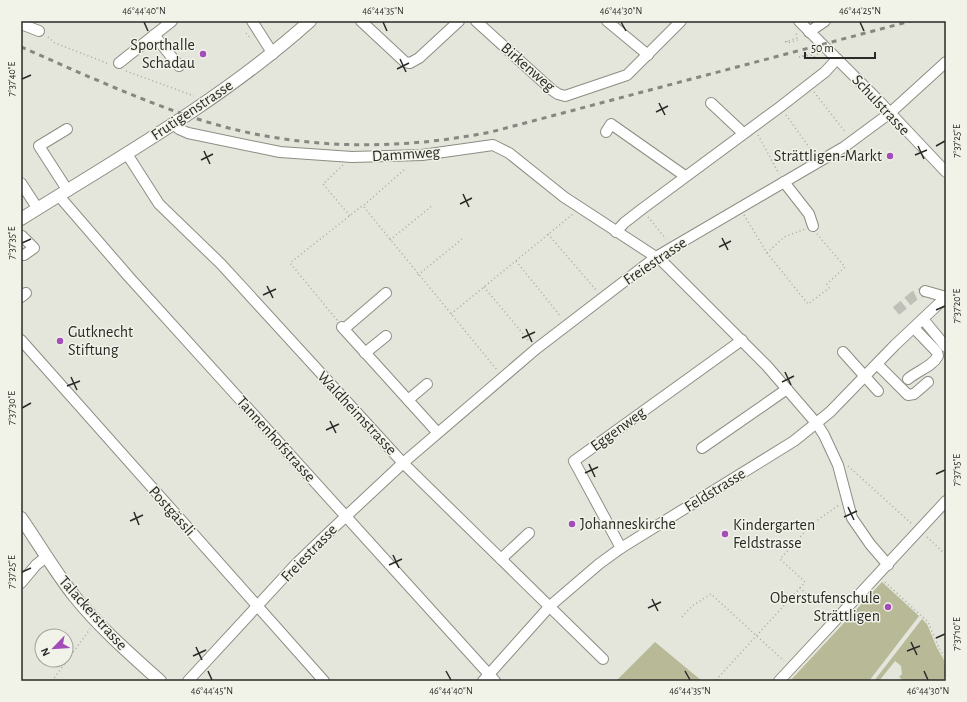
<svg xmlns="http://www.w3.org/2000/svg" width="967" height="702" font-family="'Alegreya Sans',sans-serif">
  <rect width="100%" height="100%" fill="#e4e5db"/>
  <g fill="#b8b997">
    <polygon points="882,582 919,616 869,681 790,681"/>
    <polygon points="922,619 927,624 937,648 944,660 946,676 942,681 904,681 899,677 902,674 901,666 895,661 879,681 874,681"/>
    <polygon points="655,642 702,681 616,681"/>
  </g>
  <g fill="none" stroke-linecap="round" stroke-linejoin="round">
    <polyline stroke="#bfc0b7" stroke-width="10" stroke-dasharray="10 5" stroke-linecap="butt" points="896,311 914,296 925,291"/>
    <g stroke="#8d8d84" stroke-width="12">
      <g id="minor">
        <polyline points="252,21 273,54"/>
        <polyline points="361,21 405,62 410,63 419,58 459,21"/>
        <polyline points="476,21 552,90 558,94 565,96 627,75 681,21"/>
        <polyline points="607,21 648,55"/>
        <polyline points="799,21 878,100 946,172"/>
        <polyline points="21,24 39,31"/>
        <polyline points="809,32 825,21"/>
        <polyline points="154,35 179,66"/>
        <polyline points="119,63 172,21"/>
        <polyline points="711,103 743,133"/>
        <polyline points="173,124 179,129 188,133 280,152 352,157 422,155 493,145 509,153 564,197 662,261 767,366 817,424 824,435 838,465 852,518 870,544 888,565"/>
        <polyline points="67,129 39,146 68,191"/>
        <polyline points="606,132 611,124 685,176"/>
        <polyline points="127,154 159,204 221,264 403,463 603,659"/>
        <polyline points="784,182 809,214 813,226"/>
        <polyline points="21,183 38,209"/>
        <polyline points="59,196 129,277 495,681"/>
        <polyline points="616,232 624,223 642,209 780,107 825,72 837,59"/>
        <polyline points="21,236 22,236 34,248 24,255"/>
        <polyline points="925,291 946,297"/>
        <polyline points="21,297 26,293"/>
        <polyline points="923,319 946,347"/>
        <polyline points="342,327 437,432"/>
        <polyline points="344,329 386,293"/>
        <polyline points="21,340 324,681"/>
        <polyline points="843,352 878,391"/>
        <polyline points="365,353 386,336"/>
        <polyline points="877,364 908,395 914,394 928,382"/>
        <path d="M908 379C917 371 932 367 938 356L937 352 914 328"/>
        <polyline points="408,400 427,384"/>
        <polyline points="702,448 787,389"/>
        <polyline points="621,548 574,461 742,340"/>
        <polyline points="501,559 529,533"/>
        <polyline points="21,583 36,565 46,557"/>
        <polyline points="188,681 296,564 326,535 403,463 536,349 656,257 844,147 890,113 946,62"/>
        <polyline points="483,681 550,606 599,564 621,548 794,441 830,412 895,345 946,297"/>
        <polyline points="779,681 946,501"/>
      </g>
    </g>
    <g stroke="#8d8d84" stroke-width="14">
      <g id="major">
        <path d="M21 219C120 157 223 99 310 21"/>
        <path d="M21 518C39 544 55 572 75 597 100 628 130 654 160 681"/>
      </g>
    </g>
    <g stroke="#a9aaa2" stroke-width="1.5" stroke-dasharray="1 3" stroke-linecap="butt">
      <polyline points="246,33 250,38"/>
      <polyline points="48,37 55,43 109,64"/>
      <polyline points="787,41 787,43 798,40"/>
      <polyline points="785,42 797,38 796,32"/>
      <polyline points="802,56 812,53"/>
      <polyline points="799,57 812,55 814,57 818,54"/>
      <polyline points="126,71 194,96"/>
      <polyline points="814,92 846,133"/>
      <polyline points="786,115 814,154"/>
      <polyline points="758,135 779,174"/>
      <polyline points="343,165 323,184 350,216"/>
      <polyline points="404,170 363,206 497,370"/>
      <polyline points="744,215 767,253 808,304 829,288 827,284 845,267 817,234"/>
      <polyline points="648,217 666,239"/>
      <polyline points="548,234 596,290"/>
      <polyline points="390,240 433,205"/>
      <polyline points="767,253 784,237 805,229"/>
      <polyline points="516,261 561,317"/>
      <polyline points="418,275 462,239"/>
      <polyline points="484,287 529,341"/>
      <polyline points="451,314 573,214"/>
      <polyline points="337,320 290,263 362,206"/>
      <polyline points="848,466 912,524"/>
      <polyline points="927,537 946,555"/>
      <polyline points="885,582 928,622 939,648 946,659"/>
      <polyline points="800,588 805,582 780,559 812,524 839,505"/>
      <polyline points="682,617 692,606 711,594 784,661"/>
      <polyline points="716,680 800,588 808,595"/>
      <polyline points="52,681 90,629"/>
    </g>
    <use href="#minor" stroke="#fff" stroke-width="10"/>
    <use href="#major" stroke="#fff" stroke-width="12"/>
    <path stroke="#868780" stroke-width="3" stroke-dasharray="5 5" stroke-linecap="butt" d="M21 47C81 73 141 101 204 121 298 150 395 151 491 132L911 21"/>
  </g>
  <path fill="none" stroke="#2a2a27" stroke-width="1.5" d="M144 22 148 31M383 22 387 31M621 22 626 31M860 22 864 31M400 59 406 72M397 69 409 63M22 79 31 75M659 103 665 115M656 112 668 106M918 146 924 159M936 146 945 141M204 151 210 164M915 155 927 150M201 160 213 154M463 194 469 207M460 204 472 198M722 238 728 250M22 243 31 239M719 247 731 241M267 286 273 298M263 295 276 289M936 310 945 306M526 329 532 342M522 338 535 332M785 372 791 385M71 377 77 390M782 382 794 376M67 386 80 381M22 408 31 403M330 421 336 433M326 430 339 424M589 464 595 477M585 473 598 467M936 474 945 470M848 507 854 520M134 512 139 525M844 517 857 511M130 521 143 515M393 555 399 568M389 565 402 559M22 572 31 568M652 599 658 611M648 608 661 602M936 638 945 634M911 642 917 655M196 647 202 660M907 651 920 646M193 656 206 650M208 671 212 680M446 671 451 680M685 671 690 680M924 671 928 680"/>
  <g fill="#a34dba" stroke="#f1f2e8" stroke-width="1.5">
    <circle cx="203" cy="54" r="4"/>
    <circle cx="890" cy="156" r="4"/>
    <circle cx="60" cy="341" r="4"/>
    <circle cx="572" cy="524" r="4"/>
    <circle cx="725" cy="534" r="4"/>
    <circle cx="888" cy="607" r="4"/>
  </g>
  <g text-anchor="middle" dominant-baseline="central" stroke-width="3" stroke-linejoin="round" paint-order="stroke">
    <g font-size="16" fill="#2a2a27" stroke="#f1f2e8" text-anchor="end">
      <text x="195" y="45">Sporthalle<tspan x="195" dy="18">Schadau</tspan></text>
      <text x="882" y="156">Strättligen-Markt</text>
      <text x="68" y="332" text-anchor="start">Gutknecht<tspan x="68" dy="18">Stiftung</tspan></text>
      <text x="580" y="524" text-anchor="start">Johanneskirche</text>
      <text x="733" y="525" text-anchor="start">Kindergarten<tspan x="733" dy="18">Feldstrasse</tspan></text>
      <text x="880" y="598">Oberstufenschule<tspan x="880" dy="18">Strättligen</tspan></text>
    </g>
    <g font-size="16" fill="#2a2a27" stroke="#f1f2e8">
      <text transform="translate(528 67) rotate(41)">Birkenweg</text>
      <text transform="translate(881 105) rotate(47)">Schulstrasse</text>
      <text transform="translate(192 110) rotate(-34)">Frutigenstrasse</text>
      <text transform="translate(406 154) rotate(-4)">Dammweg</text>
      <text transform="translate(655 261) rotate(-34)">Freiestrasse</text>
      <text transform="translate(357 413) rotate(47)">Waldheimstrasse</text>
      <text transform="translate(618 429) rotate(-36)">Eggenweg</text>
      <text transform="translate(276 439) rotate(48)">Tannenhofstrasse</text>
      <text transform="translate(715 490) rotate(-32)">Feldstrasse</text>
      <text transform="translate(172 511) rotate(48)">Postgässli</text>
      <text transform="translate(309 553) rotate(-46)">Freiestrasse</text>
      <text transform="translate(93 613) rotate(48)">Talackerstrasse</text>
    </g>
  </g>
  <rect width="967" height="702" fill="none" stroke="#f1f2e8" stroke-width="44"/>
  <g transform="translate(54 648) rotate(245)"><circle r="19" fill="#f1f2e8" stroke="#a1a29b"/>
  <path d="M0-3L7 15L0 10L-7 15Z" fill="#a34dba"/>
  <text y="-6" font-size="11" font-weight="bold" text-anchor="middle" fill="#2a2a27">N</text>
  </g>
  <path d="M805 52v6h70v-6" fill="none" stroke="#2a2a27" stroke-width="2"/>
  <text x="811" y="52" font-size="12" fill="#2a2a27" stroke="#f1f2e8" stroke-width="3" paint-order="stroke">50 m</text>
  <rect x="22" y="22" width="923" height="658" fill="none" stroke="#2a2a27" stroke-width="1.5"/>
  <g font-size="10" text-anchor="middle" fill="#2a2a27">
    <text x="144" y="14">46°44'40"N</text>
    <text x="383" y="14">46°44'35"N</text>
    <text x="621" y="14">46°44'30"N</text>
    <text x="860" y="14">46°44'25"N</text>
    <text transform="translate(11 79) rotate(-90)" y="4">7°37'40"E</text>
    <text transform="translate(956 141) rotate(-90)" y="4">7°37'25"E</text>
    <text transform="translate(11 243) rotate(-90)" y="4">7°37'35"E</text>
    <text transform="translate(956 306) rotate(-90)" y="4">7°37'20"E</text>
    <text transform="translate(11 408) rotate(-90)" y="4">7°37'30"E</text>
    <text transform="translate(956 470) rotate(-90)" y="4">7°37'15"E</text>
    <text transform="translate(11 572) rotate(-90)" y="4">7°37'25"E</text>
    <text transform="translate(956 634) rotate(-90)" y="4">7°37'10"E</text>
    <text x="212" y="694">46°44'45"N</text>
    <text x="451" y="694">46°44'40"N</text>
    <text x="690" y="694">46°44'35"N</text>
    <text x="928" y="694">46°44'30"N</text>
  </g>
</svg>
